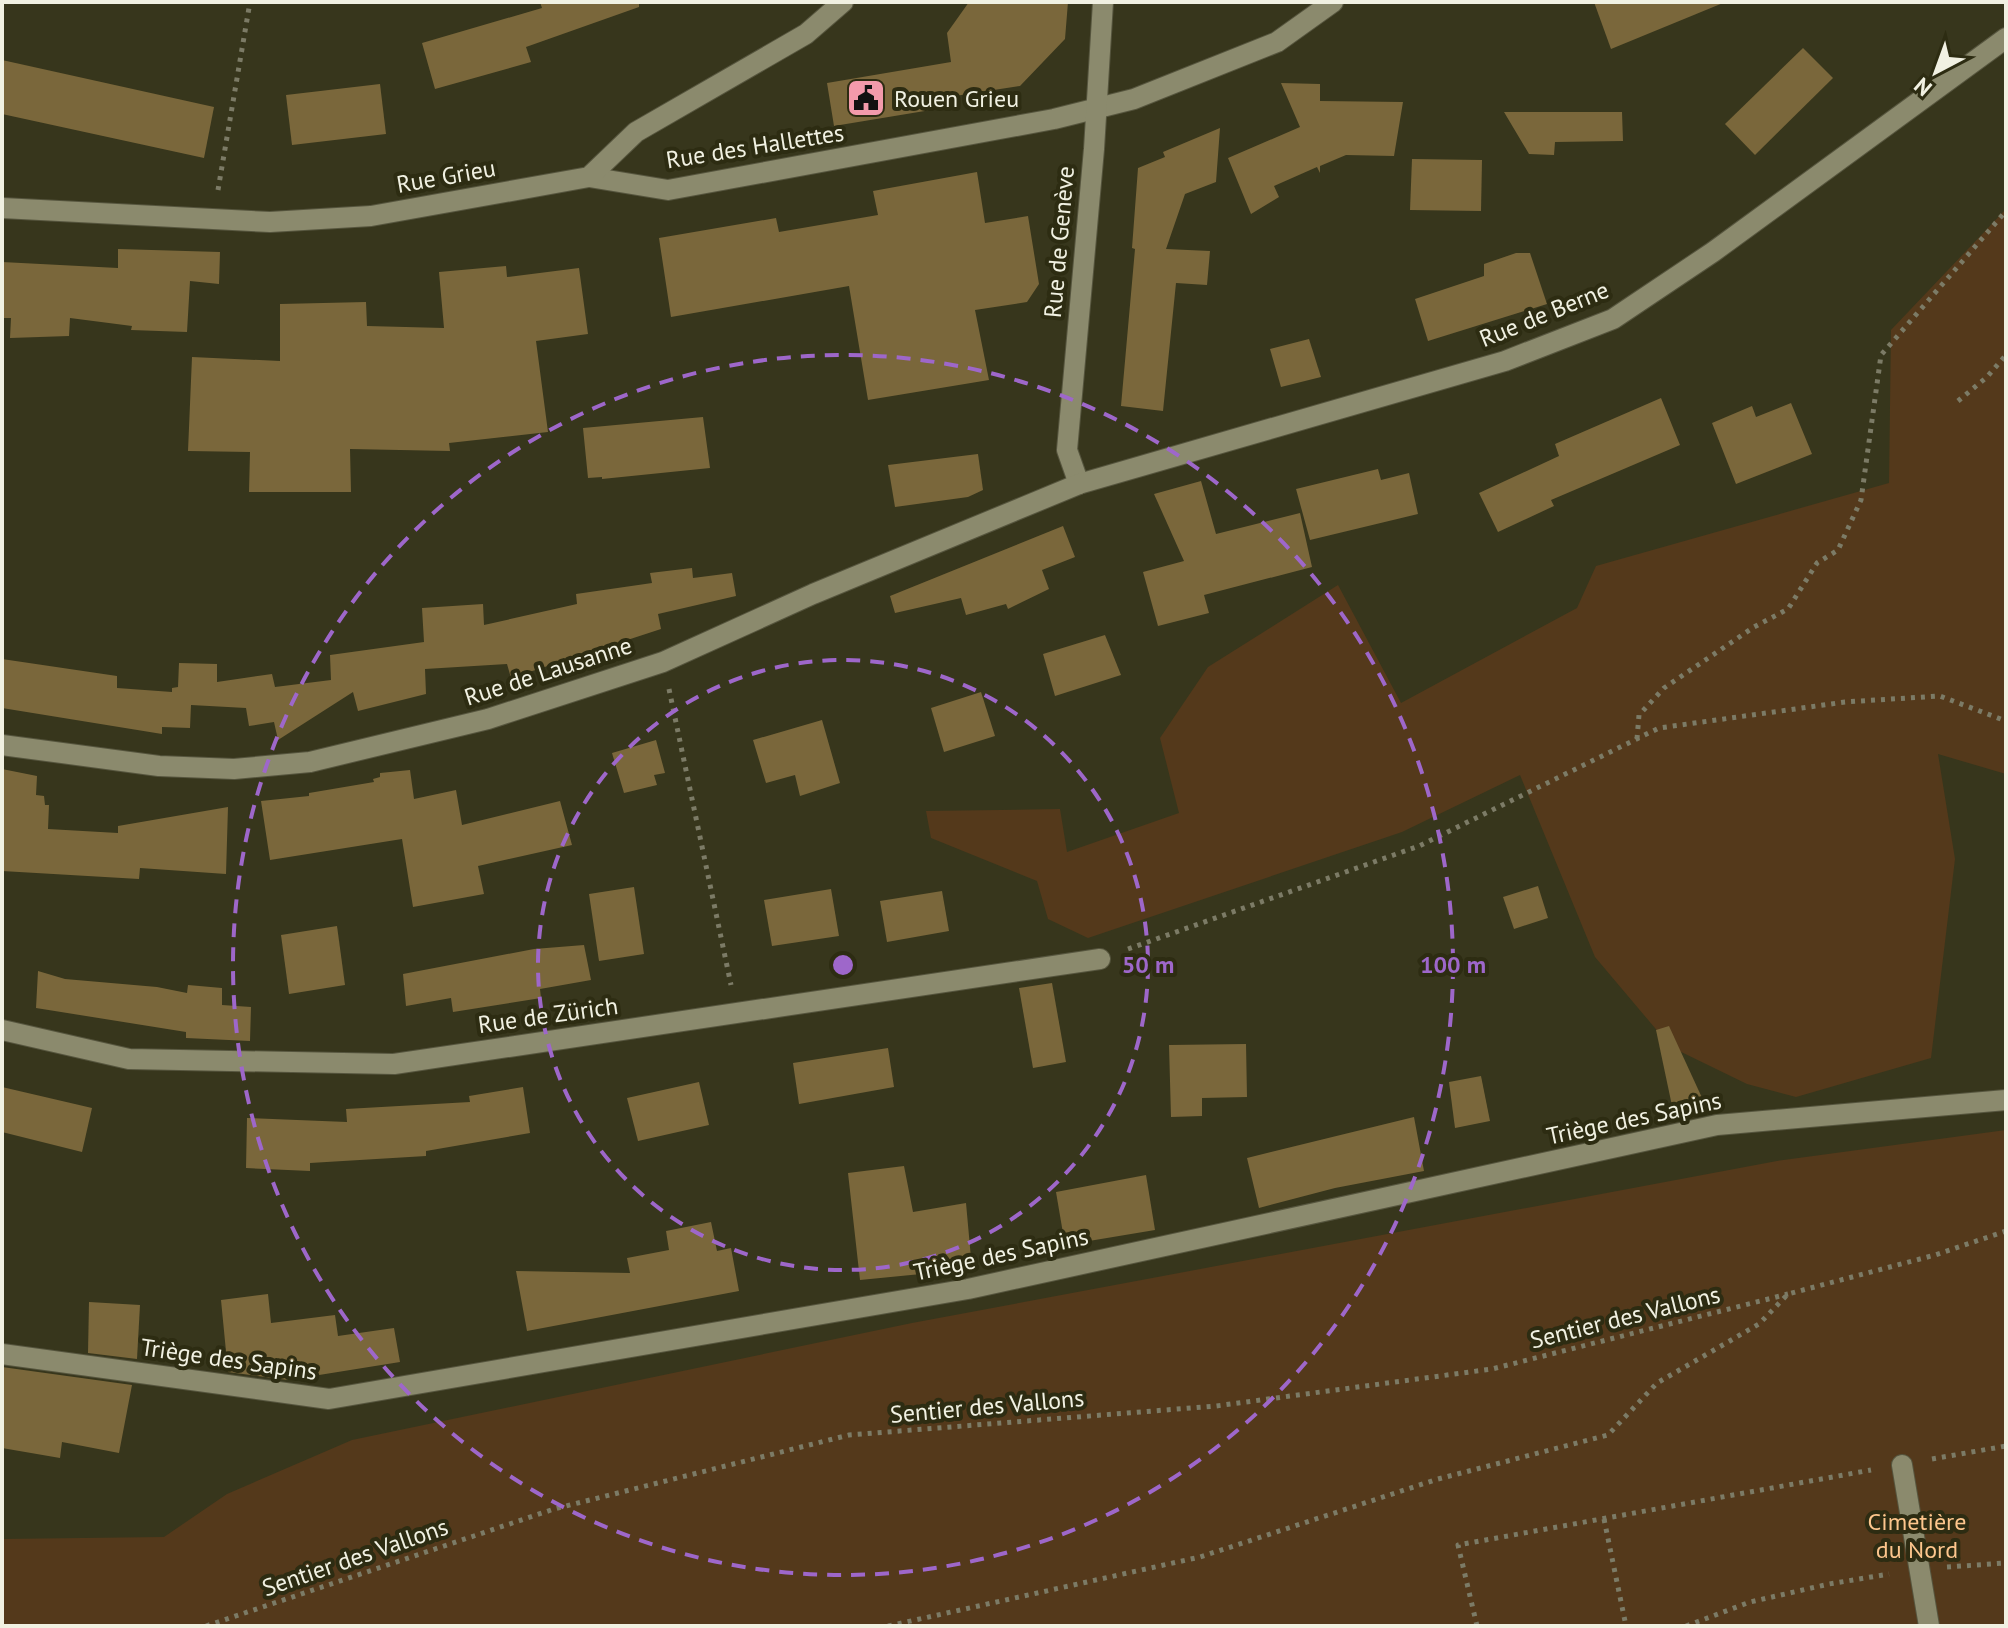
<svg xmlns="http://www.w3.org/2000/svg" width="2008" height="1628" font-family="'PT Sans',sans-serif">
  <rect width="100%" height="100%" fill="#37361c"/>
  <g fill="#54391b">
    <polygon points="2006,209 2006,774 1938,754 1955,859 1931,1058 1796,1097 1747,1084 1671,1047 1595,957 1520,775 1402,832 1088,938 1048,919 1037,881 931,838 926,811 1060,809 1067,852 1179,813 1160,738 1208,667 1338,585 1401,703 1577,608 1596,566 1889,483 1891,330"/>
    <polygon points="2006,1130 2006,1626 2,1626 2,1539 164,1537 227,1494 352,1440 912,1323 1777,1161"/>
  </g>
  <g fill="#7a673b">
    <polygon points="540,2 639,2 639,7 526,47 531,62 435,89 422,43 542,8"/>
    <polygon points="969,2 1068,2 1065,39 1020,86 955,96 955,106 834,126 827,83 951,62 947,33"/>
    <polygon points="1594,2 1722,2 1723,3 1611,49"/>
    <polygon points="1803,48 1833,78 1755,155 1725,124"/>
    <polygon points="2,60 214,107 204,158 2,114"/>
    <polygon points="1281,83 1320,84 1320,101 1403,102 1394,156 1346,155 1320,166 1320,173 1317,167 1274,186 1279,197 1251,214 1228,158 1300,127"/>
    <polygon points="380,84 386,134 292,145 286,95"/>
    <polygon points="1504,112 1622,112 1623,141 1555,142 1554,155 1529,154"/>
    <polygon points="1220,128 1216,182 1185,194 1166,249 1210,251 1207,285 1176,283 1163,411 1121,406 1135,249 1132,248 1138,168 1165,157 1163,152"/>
    <polygon points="1412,159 1482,160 1481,211 1410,210"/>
    <polygon points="977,172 985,223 1028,216 1039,284 1027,302 975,310 989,380 868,400 849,286 671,317 659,238 776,218 779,232 878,215 873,191"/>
    <polygon points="118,249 220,252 219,284 190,281 187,332 131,330 132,326 70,318 69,336 10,338 11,318 2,318 2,262 118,268"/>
    <polygon points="1516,253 1530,253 1547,304 1428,341 1415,299 1484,276 1484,264"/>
    <polygon points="506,266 507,277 579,268 588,334 536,341 548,432 449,443 450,451 350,449 351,492 249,492 250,452 188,451 192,357 280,361 280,304 366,302 367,326 444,328 439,272"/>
    <polygon points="1309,339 1321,377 1281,387 1270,349"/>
    <polygon points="1661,398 1680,445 1551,500 1554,506 1498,532 1479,493 1559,456 1555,444"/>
    <polygon points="1791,403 1812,454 1736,484 1712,423 1752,406 1756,417"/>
    <polygon points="703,417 710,468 602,479 602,477 588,478 583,428"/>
    <polygon points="978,454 983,490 968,497 895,507 888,465"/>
    <polygon points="1378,469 1381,480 1409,473 1418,514 1310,540 1296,489"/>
    <polygon points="1201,481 1216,534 1300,513 1312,567 1204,595 1209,613 1158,626 1143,572 1184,561 1154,494"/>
    <polygon points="1063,526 1075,557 1042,570 1049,589 1008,609 1006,604 966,615 961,598 895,613 890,596"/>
    <polygon points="692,568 693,578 732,573 736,596 658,614 661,629 511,678 507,664 425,669 426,694 358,711 353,692 278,740 274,722 249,726 246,708 191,705 190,728 162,727 162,734 2,708 2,659 117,676 117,688 172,692 172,688 178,687 179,663 217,664 217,682 272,674 275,687 331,680 330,655 424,642 422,608 483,604 484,625 577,604 576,594 652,583 650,573"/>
    <polygon points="1105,635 1121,675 1055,696 1043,654"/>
    <polygon points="981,692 995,736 944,752 931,708"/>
    <polygon points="822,720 840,783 800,796 795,775 766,783 753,740"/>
    <polygon points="656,740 665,773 654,775 657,785 624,793 612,753"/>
    <polygon points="2,769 37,776 36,795 44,796 45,805 49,805 48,829 118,833 118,826 228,807 226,874 140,868 139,879 2,871"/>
    <polygon points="410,770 414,799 456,790 462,825 560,801 572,845 478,866 484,894 413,907 402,839 270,860 261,801 309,796 309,793 374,782 373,779 380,777 380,773"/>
    <polygon points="1538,886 1548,918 1514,929 1503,897"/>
    <polygon points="634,887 644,954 599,961 589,894"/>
    <polygon points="831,889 839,936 772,946 764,900"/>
    <polygon points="942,891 949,931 887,942 880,901"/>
    <polygon points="337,926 345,985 289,994 281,935"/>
    <polygon points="584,945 591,980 540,989 541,998 453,1012 451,998 406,1006 403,974 534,949"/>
    <polygon points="38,971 65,979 157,987 187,993 188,985 222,988 222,1005 251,1007 250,1041 186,1038 186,1032 36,1008"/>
    <polygon points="1052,983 1066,1062 1033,1068 1019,988"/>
    <polygon points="1669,1026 1709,1113 1675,1120 1656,1030"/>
    <polygon points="1246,1044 1247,1097 1202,1098 1202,1116 1171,1117 1169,1045"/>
    <polygon points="888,1048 894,1087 799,1104 793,1063"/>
    <polygon points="1481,1076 1490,1121 1455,1128 1449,1082"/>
    <polygon points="699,1082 709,1125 638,1141 627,1098"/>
    <polygon points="2,1087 92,1108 82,1152 2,1132"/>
    <polygon points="523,1087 530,1133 426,1151 426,1156 310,1163 310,1171 246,1168 247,1118 347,1122 346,1109 470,1102 469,1096"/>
    <polygon points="1414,1117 1424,1171 1335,1188 1259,1208 1247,1158"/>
    <polygon points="904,1166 913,1212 966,1203 972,1269 860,1280 848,1173"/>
    <polygon points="1146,1175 1155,1230 1065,1245 1056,1192"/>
    <polygon points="711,1222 717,1251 731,1248 739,1291 527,1331 516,1271 630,1273 627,1258 669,1250 666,1231"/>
    <polygon points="268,1294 271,1323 335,1315 338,1336 394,1328 400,1362 288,1380 228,1372 221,1300"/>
    <polygon points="89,1302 140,1305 137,1359 88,1353"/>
    <polygon points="2,1367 132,1385 119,1453 62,1442 60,1458 2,1448"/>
  </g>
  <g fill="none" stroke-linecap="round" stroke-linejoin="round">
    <g stroke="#56553e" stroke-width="22">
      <polyline id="lane" points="1902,1465 1929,1626"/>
    </g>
    <g stroke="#56553e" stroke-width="22">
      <g id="street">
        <polyline points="589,177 668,190 1054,119 1134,99 1277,42 1333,2"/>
        <polyline points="2,208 270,222 371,216 589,177 636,132 806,34 843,2"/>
        <polyline points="1079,484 1067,450 1094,149 1103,2"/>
        <polyline points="2,745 159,766 234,769 310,762 488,719 663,662 813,594 1079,484 1505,361 1613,319 1713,252 2006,38"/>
        <polyline points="2,1030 129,1059 394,1064 1100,959"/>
        <polyline points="2,1354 329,1399 968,1289 1717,1125 2006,1100"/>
      </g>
    </g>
    <g stroke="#7c7b66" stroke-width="5" stroke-dasharray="4 6" stroke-linecap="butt">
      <polyline points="218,190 250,2"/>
      <polyline points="1958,401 1987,377 2006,355"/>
      <polyline points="669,689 731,985"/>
      <polyline points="1637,739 1639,715 1664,688 1754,627 1788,609 1817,563 1838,550 1861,500 1881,355 2006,211"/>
      <polyline points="1128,949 1419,846 1659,728 1845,702 1940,696 2006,721"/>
      <polyline points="1932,1459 2006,1446"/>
      <polyline points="1604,1519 1626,1626"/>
      <polyline points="1947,1567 2006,1563"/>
      <polyline points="206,1626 554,1509 849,1435 1216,1406 1492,1369 1788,1294"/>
      <polyline points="888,1626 1200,1557 1438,1479 1608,1435 1657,1383 1759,1324 1788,1294 1935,1255 2006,1231"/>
      <polyline points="1477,1626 1458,1545 1871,1470"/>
      <polyline points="1686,1626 1750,1602 1829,1584 1889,1574"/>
    </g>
    <use href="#lane" stroke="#8b8a6d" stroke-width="20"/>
    <use href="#street" stroke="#8b8a6d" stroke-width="20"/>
  </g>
  <g fill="none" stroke="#9e67ca" stroke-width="4" stroke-dasharray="14 10">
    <circle cx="843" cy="965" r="305"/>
    <circle cx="843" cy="965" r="610"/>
  </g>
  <defs>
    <g id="civic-square" transform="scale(2)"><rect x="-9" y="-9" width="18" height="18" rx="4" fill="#f39aab" stroke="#2d2c12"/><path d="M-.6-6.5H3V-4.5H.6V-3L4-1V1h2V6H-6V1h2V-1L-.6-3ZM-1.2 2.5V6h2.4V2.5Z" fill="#111"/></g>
  </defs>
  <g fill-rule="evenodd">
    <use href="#civic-square" x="866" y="98"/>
  </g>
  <g text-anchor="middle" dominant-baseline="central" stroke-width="8" stroke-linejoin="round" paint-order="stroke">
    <g font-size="24" fill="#f1f1e2" stroke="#2d2c12" text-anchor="start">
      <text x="894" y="98">Rouen Grieu</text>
    </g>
    <g font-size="24" fill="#f1f1e2" stroke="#2d2c12">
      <text transform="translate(755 146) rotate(-9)">Rue des Hallettes</text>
      <text transform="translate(446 176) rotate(-10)">Rue Grieu</text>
      <text transform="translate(1059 242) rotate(-85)">Rue de Genève</text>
      <text transform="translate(1544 314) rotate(-22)">Rue de Berne</text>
      <text transform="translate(548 671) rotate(-18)">Rue de Lausanne</text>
      <text transform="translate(548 1015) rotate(-8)">Rue de Zürich</text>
      <text transform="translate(1634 1118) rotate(-12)">Triège des Sapins</text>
      <text transform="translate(1001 1254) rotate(-12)">Triège des Sapins</text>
      <text transform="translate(1625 1317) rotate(-14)">Sentier des Vallons</text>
      <text transform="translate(229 1359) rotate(8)">Triège des Sapins</text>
      <text transform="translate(987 1406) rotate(-5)">Sentier des Vallons</text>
      <text transform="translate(355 1557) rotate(-19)">Sentier des Vallons</text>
    </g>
    <g font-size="24" fill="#fdc68d" stroke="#2d2c12">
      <text x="1917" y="1521">Cimetière<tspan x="1917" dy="28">du Nord</tspan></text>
    </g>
  </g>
  <circle cx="843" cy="965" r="12" fill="#9e67ca" stroke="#2d2c12" stroke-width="4"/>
  <g font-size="24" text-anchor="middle" font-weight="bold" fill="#9e67ca" stroke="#2d2c12" stroke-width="8" stroke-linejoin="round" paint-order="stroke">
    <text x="1148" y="973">50 m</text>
    <text x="1453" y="973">100 m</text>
  </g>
  <rect width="2008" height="1628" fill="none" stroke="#f1f1e2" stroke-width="8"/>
  <g transform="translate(1936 72) rotate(221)" stroke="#2d2c12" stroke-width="6" paint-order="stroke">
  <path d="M0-6L14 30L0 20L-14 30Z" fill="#f1f1e2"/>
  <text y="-12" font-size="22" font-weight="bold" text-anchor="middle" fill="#f1f1e2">N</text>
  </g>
</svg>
